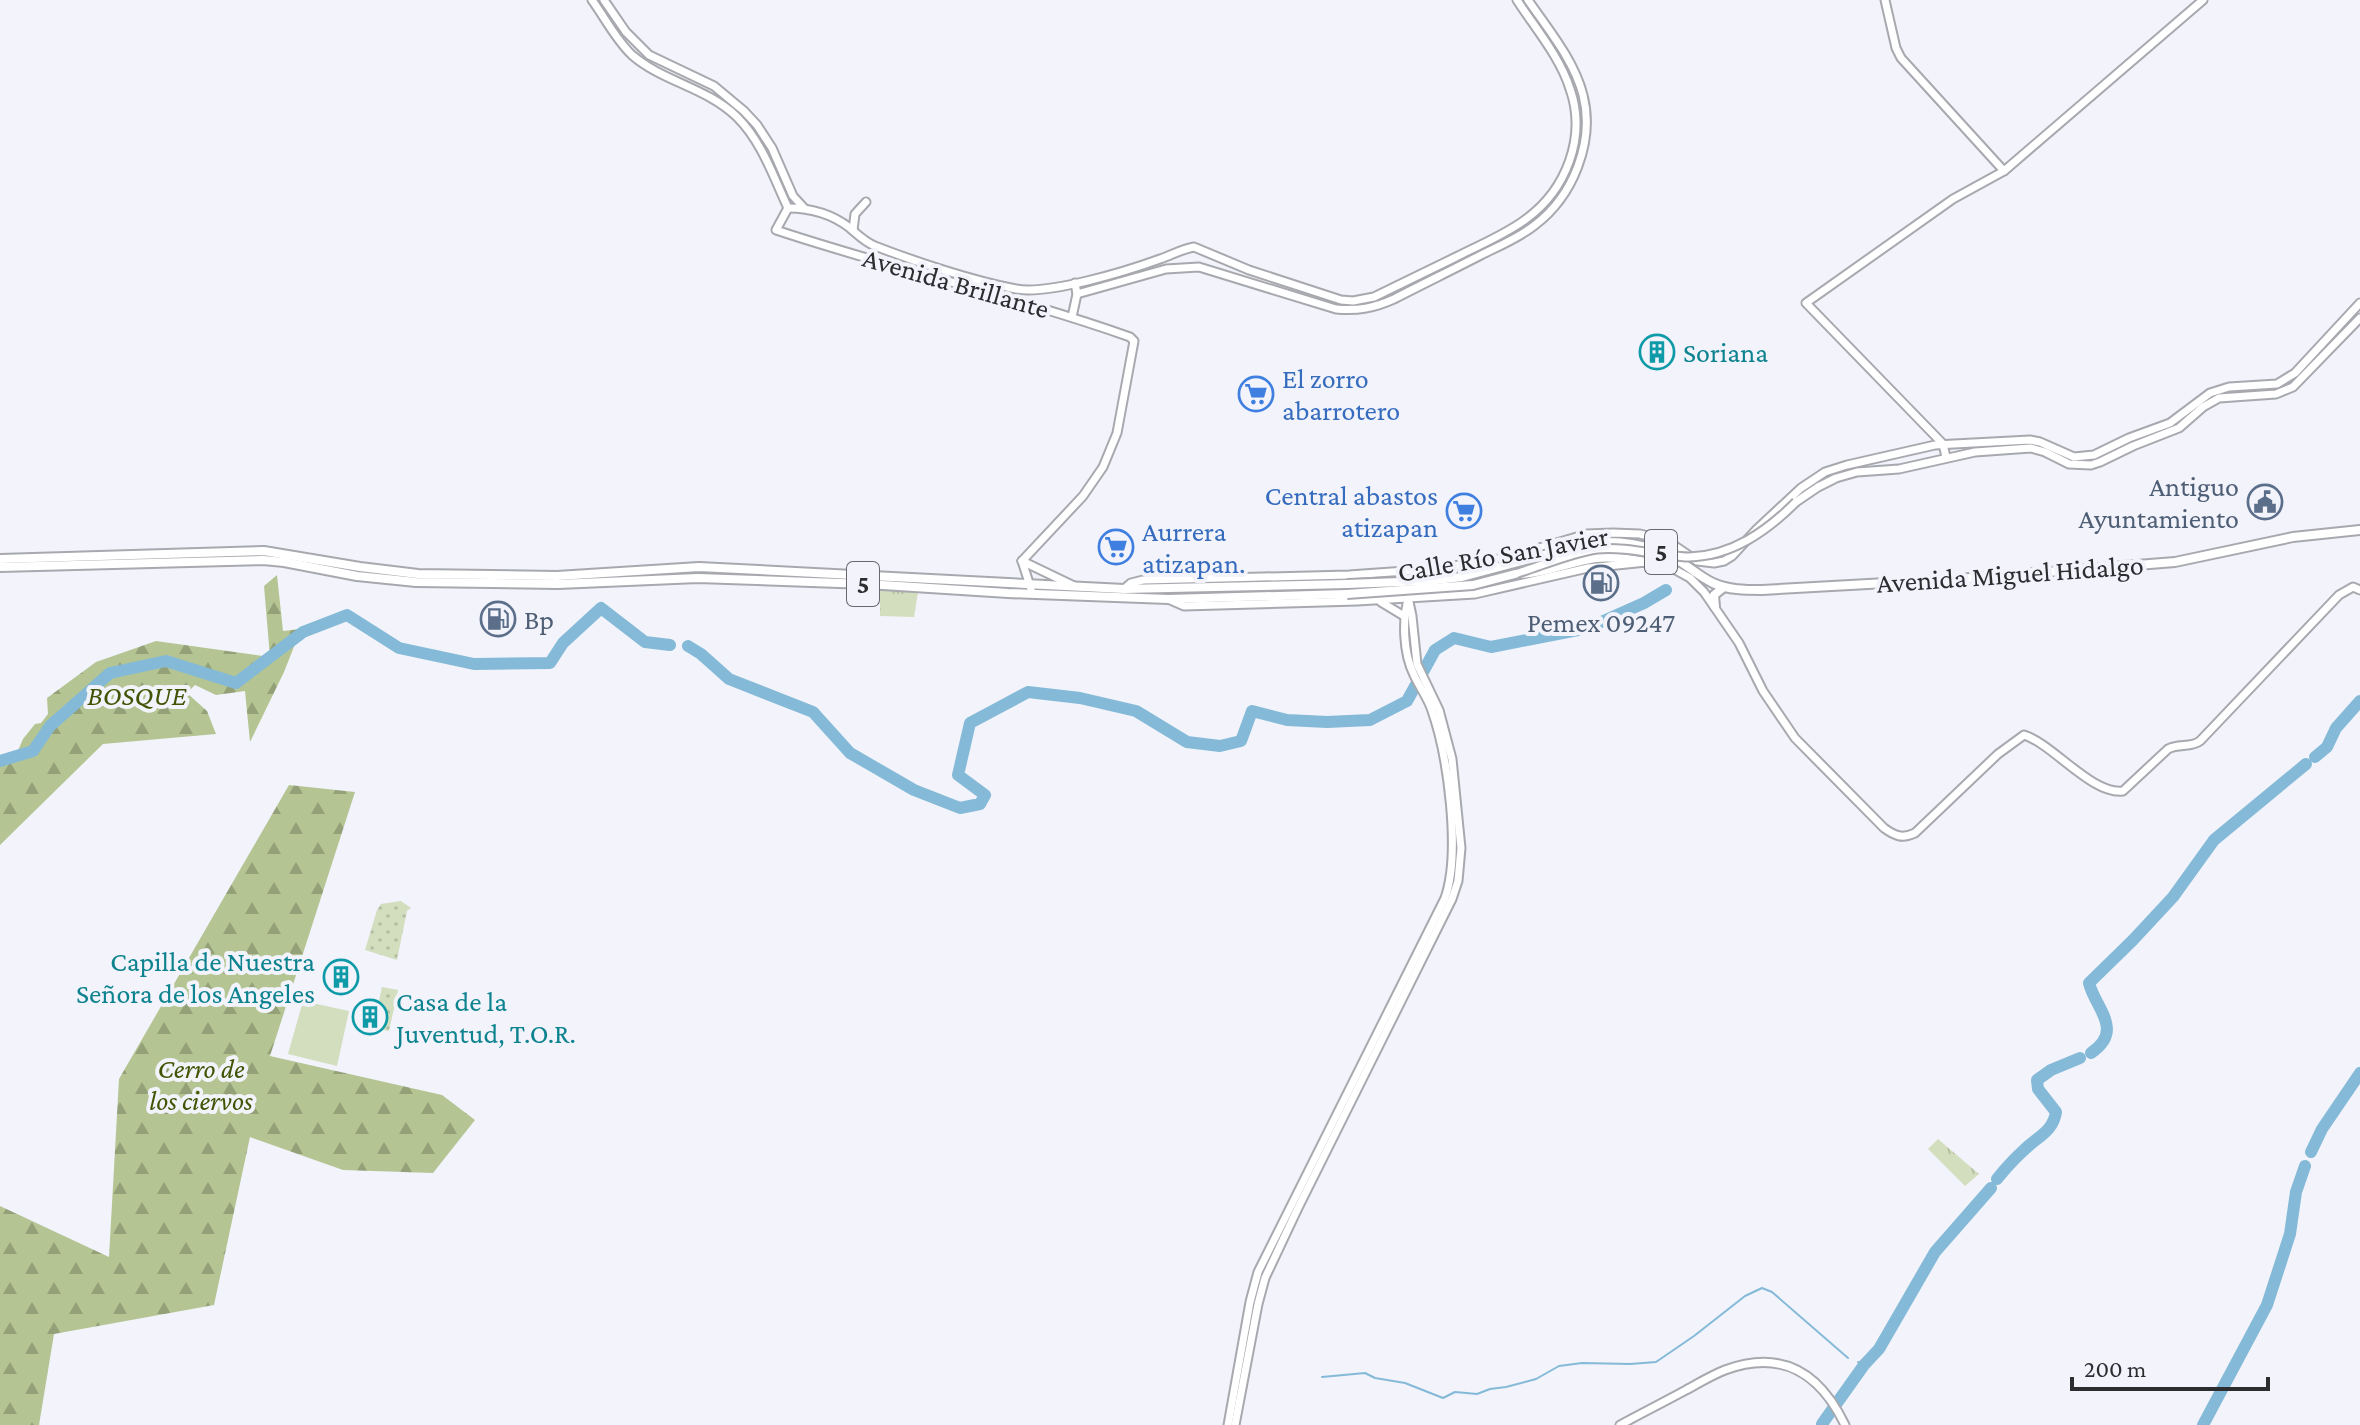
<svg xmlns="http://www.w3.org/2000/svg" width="2360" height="1425" font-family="'Crimson Pro',serif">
  <defs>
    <pattern id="forest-firs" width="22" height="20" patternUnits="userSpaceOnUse" patternTransform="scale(2)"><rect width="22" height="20" fill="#b4c593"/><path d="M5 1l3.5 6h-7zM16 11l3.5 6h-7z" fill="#93a078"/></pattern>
    <pattern id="park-tufts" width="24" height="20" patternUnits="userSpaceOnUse" patternTransform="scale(2)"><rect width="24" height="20" fill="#d3debe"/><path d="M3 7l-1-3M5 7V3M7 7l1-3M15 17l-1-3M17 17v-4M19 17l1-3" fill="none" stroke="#b5bfa4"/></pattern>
    <pattern id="garden-dots" width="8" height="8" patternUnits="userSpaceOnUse" patternTransform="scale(2)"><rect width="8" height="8" fill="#d3debe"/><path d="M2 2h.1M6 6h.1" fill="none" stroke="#b5bfa4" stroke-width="1.8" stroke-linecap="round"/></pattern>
  </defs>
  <rect width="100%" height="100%" fill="#f2f3fb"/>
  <polygon fill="#d3debe" points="303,1001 349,1011 337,1066 288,1054"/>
  <g fill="url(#forest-firs)">
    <polygon points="277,575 283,631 301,629 284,672 250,742 245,691 216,695 195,685 187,693 207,711 216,734 103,744 0,845 0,761 29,752 17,753 23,739 35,724 41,723 48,714 47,698 96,662 156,641 270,657 264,586"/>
    <polygon points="289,785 355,792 270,1056 442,1095 475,1120 433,1173 343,1170 250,1137 214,1305 54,1334 39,1425 0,1425 0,1206 109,1257 119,1079"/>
  </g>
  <g fill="url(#park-tufts)">
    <polygon points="880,586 919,586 914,617 880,616"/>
    <polygon points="1938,1139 1979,1174 1965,1186 1928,1149"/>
  </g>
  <g fill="url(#garden-dots)">
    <polygon points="401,901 411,908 407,911 397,960 365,950 377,910 381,904"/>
    <polygon points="382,987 398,990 389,1031 373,1028"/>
  </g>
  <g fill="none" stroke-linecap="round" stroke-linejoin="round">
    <g stroke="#84bad7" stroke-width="2">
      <polyline points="1858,1362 1864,1365"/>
      <polyline points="1322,1377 1365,1373 1375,1378 1405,1383 1443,1398 1455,1392 1477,1394 1490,1389 1506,1387 1536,1379 1559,1366 1582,1363 1630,1364 1656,1362 1694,1336 1745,1296 1762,1288 1772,1292 1848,1358"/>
      <polyline points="1821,1425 1822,1424"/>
    </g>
    <g stroke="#84bad7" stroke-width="12">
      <polyline points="688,646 701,654 729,679 813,712 850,753 914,790 960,808 980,804 985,795 958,775 970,723 1028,692 1080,698 1136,711 1187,742 1220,746 1241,741 1252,711 1287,720 1327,722 1370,720 1407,701 1435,650 1454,638 1491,647 1588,628 1644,603 1666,590"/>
      <polyline points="2315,757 2327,747 2336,728 2360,701"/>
      <polyline points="0,761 33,751 50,726 110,673 166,661 236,683 303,632 347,615 399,648 474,664 550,663 563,643 601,608 645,642 670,645"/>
      <path d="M2091 1053C2125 1030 2095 1008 2089 983L2133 940 2173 897 2214 840 2306 764"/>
      <polyline points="2311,1152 2322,1129 2360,1073"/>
      <path d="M1997 1179C2005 1169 2014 1159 2024 1150 2037 1137 2053 1132 2056 1112L2038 1089 2037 1080 2051 1070 2080 1058"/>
      <polyline points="1822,1424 1864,1365 1879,1349 1935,1252 1991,1188"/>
      <polyline points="2203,1425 2267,1305 2290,1234 2296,1192 2305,1166"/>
    </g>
    <g stroke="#a7a9af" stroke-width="11">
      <g id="secondary">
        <path d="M592 0C605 18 616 40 632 55 663 82 706 87 737 117 762 142 773 176 788 208"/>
        <polyline points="604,0 626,32 649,55 714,86 744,111 757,125 772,148 793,196 804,208"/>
        <polyline points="1885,0 1896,48 1901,58 2004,171"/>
        <path d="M788 208C811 208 832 214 850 228 858 235 865 242 875 246 916 262 974 281 1016 289 1049 295 1127 271 1160 259 1172 255 1182 249 1194 247L1249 270 1341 300 1353 301 1374 297C1401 284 1429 270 1456 257 1479 245 1505 235 1526 219 1566 190 1587 137 1570 89 1560 57 1535 28 1517 0"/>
        <path d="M788 208 776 230C893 269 1014 296 1130 337L1134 341 1117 433 1103 467 1083 496 1022 561"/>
        <polyline points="853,230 855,214 866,202"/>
        <path d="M1077 294 1166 269 1199 267 1336 309C1358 311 1374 308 1394 299 1423 284 1452 270 1481 255 1499 246 1519 238 1535 225 1573 196 1595 142 1583 95 1574 60 1548 29 1528 0"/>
        <polyline points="1072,317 1077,294 1075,283"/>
        <polyline points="1946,457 1943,444 1806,303 1953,199 2004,171 2203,0"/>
        <polyline points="1796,502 1818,487 1836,478 1857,472 1899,469 1975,452 2031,448 2045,452 2069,464 2091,465 2100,462 2133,446 2179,428 2203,407 2219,398 2276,394 2293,387 2360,318"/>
        <polyline points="1022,561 1074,586"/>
        <polyline points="1022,561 1031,589"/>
        <polyline points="1124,589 1131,583 1143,580 1349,575 1434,569 1505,558 1587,534 1613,533 1640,534 1656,538 1672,544 1697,561 1714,563 1724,561 1732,556 1757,529 1801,488 1825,472 1847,465 1935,445 2030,440 2040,442 2074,457 2094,455 2129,438 2170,423 2210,393 2229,387 2277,384 2295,373 2360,303"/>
        <path d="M1168 599 1184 606 1357 601 1475 594 1588 568 1646 562 1670 567 1690 578 1704 592 1739 643 1763 691 1795 738 1884 828C1895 836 1902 839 1915 833L1998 754 2024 735C2053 744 2092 795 2123 791L2168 749C2178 743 2191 748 2200 741L2339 595 2353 587 2360 590"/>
        <polyline points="1381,602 1404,616"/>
        <path d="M1228 1425 1250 1302 1258 1272 1445 898C1461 852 1448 755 1431 708 1427 697 1419 686 1414 675 1403 653 1402 619 1409 596"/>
        <polyline points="1235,1425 1258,1304 1265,1278 1298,1208 1452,899 1458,881 1461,848 1452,759 1439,710 1417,664 1412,616 1409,602"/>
        <path d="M1620 1425C1642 1413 1664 1402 1686 1390 1699 1383 1712 1375 1725 1370 1782 1349 1820 1373 1845 1425"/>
      </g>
    </g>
    <g stroke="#a7a9af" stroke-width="12">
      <g id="primary">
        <path d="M1585 544C1615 539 1649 544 1676 559 1688 566 1700 577 1713 583 1728 590 1746 590 1762 590L1958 579 2175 562 2293 537 2360 530"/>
        <polyline points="1672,544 1675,559"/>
        <polyline points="0,559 264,551 360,567 418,574 557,576 699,567 1124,589 1347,584"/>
        <polyline points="0,567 263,560 284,562 357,576 416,582 558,584 698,578 867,584 1008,593 1168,599 1347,594"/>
        <path d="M1516 574C1543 574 1569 562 1596 558 1613 556 1630 559 1646 562"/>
        <polyline points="1715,607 1714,595 1724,587"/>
      </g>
    </g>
    <use href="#secondary" stroke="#fff" stroke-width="7"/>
    <use href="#primary" stroke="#fff" stroke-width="8"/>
    <g stroke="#a7a9af" stroke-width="11" stroke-linecap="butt">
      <path id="secondary-bridge" d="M1515 574C1541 566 1570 553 1597 549 1617 547 1639 551 1659 554 1669 555 1679 557 1689 557 1732 556 1767 531 1796 502"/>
    </g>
    <g stroke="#a7a9af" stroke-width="12" stroke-linecap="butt">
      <g id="primary-bridge">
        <polyline points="1347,584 1427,581 1462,577 1585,544"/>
        <polyline points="1347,594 1473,585 1515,574"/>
      </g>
    </g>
    <use href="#secondary-bridge" stroke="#fff" stroke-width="7"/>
    <use href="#primary-bridge" stroke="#fff" stroke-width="8"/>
  </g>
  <defs>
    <g id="building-ring" transform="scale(1.8)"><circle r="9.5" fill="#f2f3fb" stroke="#0f9aa8" stroke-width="1.5"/><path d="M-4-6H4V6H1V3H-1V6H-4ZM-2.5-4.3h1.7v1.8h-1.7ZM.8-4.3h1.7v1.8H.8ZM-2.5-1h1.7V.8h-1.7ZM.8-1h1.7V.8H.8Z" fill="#0f9aa8"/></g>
    <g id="supermarket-ring" transform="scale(1.8)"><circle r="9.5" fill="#f2f3fb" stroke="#3f7fe0" stroke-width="1.5"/><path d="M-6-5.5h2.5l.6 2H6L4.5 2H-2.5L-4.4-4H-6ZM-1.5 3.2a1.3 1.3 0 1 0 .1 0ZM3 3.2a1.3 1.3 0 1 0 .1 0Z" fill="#3f7fe0"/></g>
    <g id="civic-ring" transform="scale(1.8)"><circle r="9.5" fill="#f2f3fb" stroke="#5c6f8a" stroke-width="1.5"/><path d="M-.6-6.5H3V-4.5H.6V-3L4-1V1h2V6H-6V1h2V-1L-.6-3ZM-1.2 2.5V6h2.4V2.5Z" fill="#5c6f8a"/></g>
    <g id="fuel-ring" transform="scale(1.8)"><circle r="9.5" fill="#f2f3fb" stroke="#5c6f8a" stroke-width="1.5"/><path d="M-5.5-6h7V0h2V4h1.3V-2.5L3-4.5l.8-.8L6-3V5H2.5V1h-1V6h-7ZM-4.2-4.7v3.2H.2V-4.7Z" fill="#5c6f8a"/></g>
  </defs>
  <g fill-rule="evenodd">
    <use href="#building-ring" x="1657" y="352"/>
    <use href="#supermarket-ring" x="1256" y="394"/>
    <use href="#civic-ring" x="2265" y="502"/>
    <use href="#supermarket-ring" x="1464" y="511"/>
    <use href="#supermarket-ring" x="1116" y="547"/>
    <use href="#fuel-ring" x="1601" y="583"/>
    <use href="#fuel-ring" x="498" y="619"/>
    <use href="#building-ring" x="341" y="977"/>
    <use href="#building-ring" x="370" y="1017"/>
  </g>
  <g text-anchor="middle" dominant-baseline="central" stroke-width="8" stroke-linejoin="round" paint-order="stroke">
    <g fill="#f2f3fb" stroke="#68686d" stroke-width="2">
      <rect x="1645" y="530" width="32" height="44" rx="6"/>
      <rect x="847" y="562" width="32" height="44" rx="6"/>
    </g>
    <g font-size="26" font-weight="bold" fill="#2d2d30">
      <text x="1661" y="552">5</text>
      <text x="863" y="584">5</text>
    </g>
    <g font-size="28" fill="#2d2d30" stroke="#f2f3fb">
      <text transform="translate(956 283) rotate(16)">Avenida Brillante</text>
      <text transform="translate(1503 554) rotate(-10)">Calle Río San Javier</text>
      <text transform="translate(2010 574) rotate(-4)">Avenida Miguel Hidalgo</text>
    </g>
    <g font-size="28" fill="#0d838f" stroke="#f2f3fb" text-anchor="start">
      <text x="1683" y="352">Soriana</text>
      <text x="315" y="961" text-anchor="end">Capilla de Nuestra<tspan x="315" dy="32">Señora de los Angeles</tspan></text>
      <text x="396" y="1001">Casa de la<tspan x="396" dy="32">Juventud, T.O.R.</tspan></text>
    </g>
    <g font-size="28" fill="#366cbe" stroke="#f2f3fb" text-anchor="start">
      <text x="1282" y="378">El zorro<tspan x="1282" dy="32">abarrotero</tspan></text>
      <text x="1438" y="495" text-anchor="end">Central abastos<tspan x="1438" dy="32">atizapan</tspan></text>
      <text x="1142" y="531">Aurrera<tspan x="1142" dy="32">atizapan.</tspan></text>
    </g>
    <g font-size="28" fill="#4e5e75" stroke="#f2f3fb" text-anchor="end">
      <text x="2239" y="486">Antiguo<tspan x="2239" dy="32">Ayuntamiento</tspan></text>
      <text x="524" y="619" text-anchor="start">Bp</text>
      <text x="1601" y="622" text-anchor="middle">Pemex 09247</text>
    </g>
    <g font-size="28" font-style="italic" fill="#425404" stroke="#f2f3fb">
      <text x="137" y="695">BOSQUE</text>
      <text x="201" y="1068">Cerro de<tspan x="201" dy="32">los ciervos</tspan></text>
    </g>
  </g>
  <path d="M2072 1377v12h196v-12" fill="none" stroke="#2d2d30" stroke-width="4"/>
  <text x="2084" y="1377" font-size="24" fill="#2d2d30" stroke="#f2f3fb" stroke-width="6" paint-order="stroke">200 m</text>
</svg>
